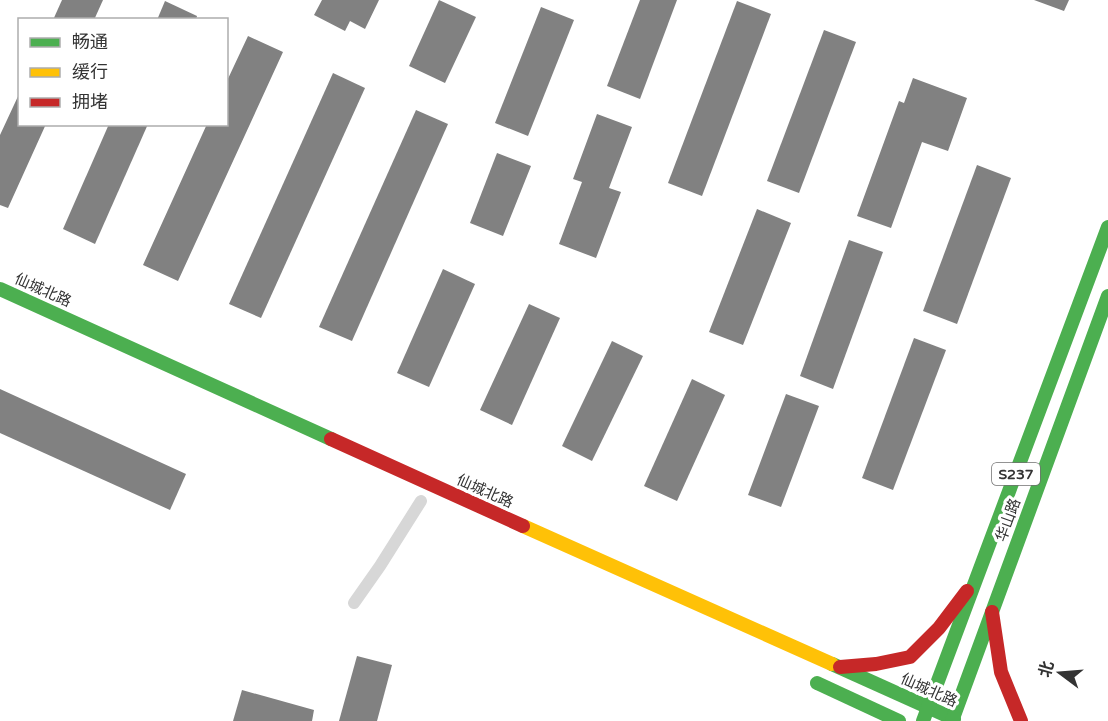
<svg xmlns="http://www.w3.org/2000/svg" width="1108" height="721" font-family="'Varela Round','Noto Sans SC',sans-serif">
  <rect width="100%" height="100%" fill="#fff"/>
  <g fill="#818181">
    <polygon points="62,0 103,0 94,20 53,20"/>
    <polygon points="322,0 379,0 365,29 350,21 345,31 314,15"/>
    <polygon points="439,0 476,17 445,83 409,66"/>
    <polygon points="640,0 677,0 640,99 607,86"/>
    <polygon points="1034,0 1069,0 1064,11"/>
    <polygon points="165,1 197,16 196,20 157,20"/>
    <polygon points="737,1 771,14 702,196 668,183"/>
    <polygon points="541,7 574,20 528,136 495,123"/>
    <polygon points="824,30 856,42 799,193 767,181"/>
    <polygon points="248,36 283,52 178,281 143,265 207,124 226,124 226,83"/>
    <polygon points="333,73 365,88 261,318 229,304"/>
    <polygon points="913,78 967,98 948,151 922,142 891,228 857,216 899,101 904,103"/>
    <polygon points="20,92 20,124 46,124 8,208 0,205 0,135"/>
    <polygon points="416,110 448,124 352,341 319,327"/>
    <polygon points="597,114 632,127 609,188 621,192 596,258 559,244 582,182 573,179"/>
    <polygon points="109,124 148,124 95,244 63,229"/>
    <polygon points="497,153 531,166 503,236 470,223"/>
    <polygon points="977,165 1011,178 957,324 923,311"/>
    <polygon points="757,209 791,223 743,345 709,332"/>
    <polygon points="849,240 883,252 833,389 800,376"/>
    <polygon points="443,269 475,284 429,387 397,373"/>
    <polygon points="529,304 560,318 512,425 480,410"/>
    <polygon points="914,338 946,350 893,490 862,478"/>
    <polygon points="612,341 643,356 592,461 562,446"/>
    <polygon points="692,379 725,395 677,501 644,486"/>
    <polygon points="0,389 186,474 170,510 0,433"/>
    <polygon points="786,394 819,406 781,507 748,495"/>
    <polygon points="357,656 392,665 377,721 339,721"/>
    <polygon points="242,690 314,710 312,721 233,721"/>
  </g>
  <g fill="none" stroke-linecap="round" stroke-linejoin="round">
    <polyline stroke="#d7d7d7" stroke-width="12" points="354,603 380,566 421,501"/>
    <g stroke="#4caf50" stroke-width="14">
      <polyline points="0,289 331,439"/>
      <polyline points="832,664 954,719"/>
      <polyline points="817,683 899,721"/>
      <polyline points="923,721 1108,227"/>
      <polyline points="952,721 1108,296"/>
    </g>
    <polyline stroke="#ffc107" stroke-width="14" points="523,526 832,664"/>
    <g stroke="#c62828" stroke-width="14">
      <polyline points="331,439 523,526"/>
      <polyline points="992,612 1001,672 1021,721"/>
      <polyline points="840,667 876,664 910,657 939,628 967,591"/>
    </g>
  </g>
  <g text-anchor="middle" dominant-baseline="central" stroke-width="6" stroke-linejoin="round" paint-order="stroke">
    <rect fill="#fff" stroke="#707070" stroke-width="1.5" x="992" y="463" width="48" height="22" rx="4.5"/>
    <g font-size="14" font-weight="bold" fill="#333">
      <text x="1016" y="474">S237</text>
    </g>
    <g font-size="15" fill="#333" stroke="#fff">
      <text transform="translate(43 290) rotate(24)">仙城北路</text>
      <text transform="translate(485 491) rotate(24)">仙城北路</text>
      <text transform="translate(1008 520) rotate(-70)">华山路</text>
      <text transform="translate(929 690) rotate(24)">仙城北路</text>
    </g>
  </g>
  <rect x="18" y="18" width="210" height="108" fill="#ffffff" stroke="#adadad" stroke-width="1.5"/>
  <rect x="30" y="38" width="30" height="9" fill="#4caf50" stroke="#adadad" stroke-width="1.5"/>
  <text x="72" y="48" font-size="18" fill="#333333">畅通</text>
  <rect x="30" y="68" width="30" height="9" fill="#ffc107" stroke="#adadad" stroke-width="1.5"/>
  <text x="72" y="78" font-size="18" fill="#333333">缓行</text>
  <rect x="30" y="98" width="30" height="9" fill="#c62828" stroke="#adadad" stroke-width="1.5"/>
  <text x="72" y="108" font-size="18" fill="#333333">拥堵</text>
  <g transform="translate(1060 673) rotate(286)" stroke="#ffffff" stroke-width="4.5" paint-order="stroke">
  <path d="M0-4.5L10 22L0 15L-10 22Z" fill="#333333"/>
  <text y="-9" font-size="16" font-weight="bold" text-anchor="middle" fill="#333333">北</text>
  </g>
</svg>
